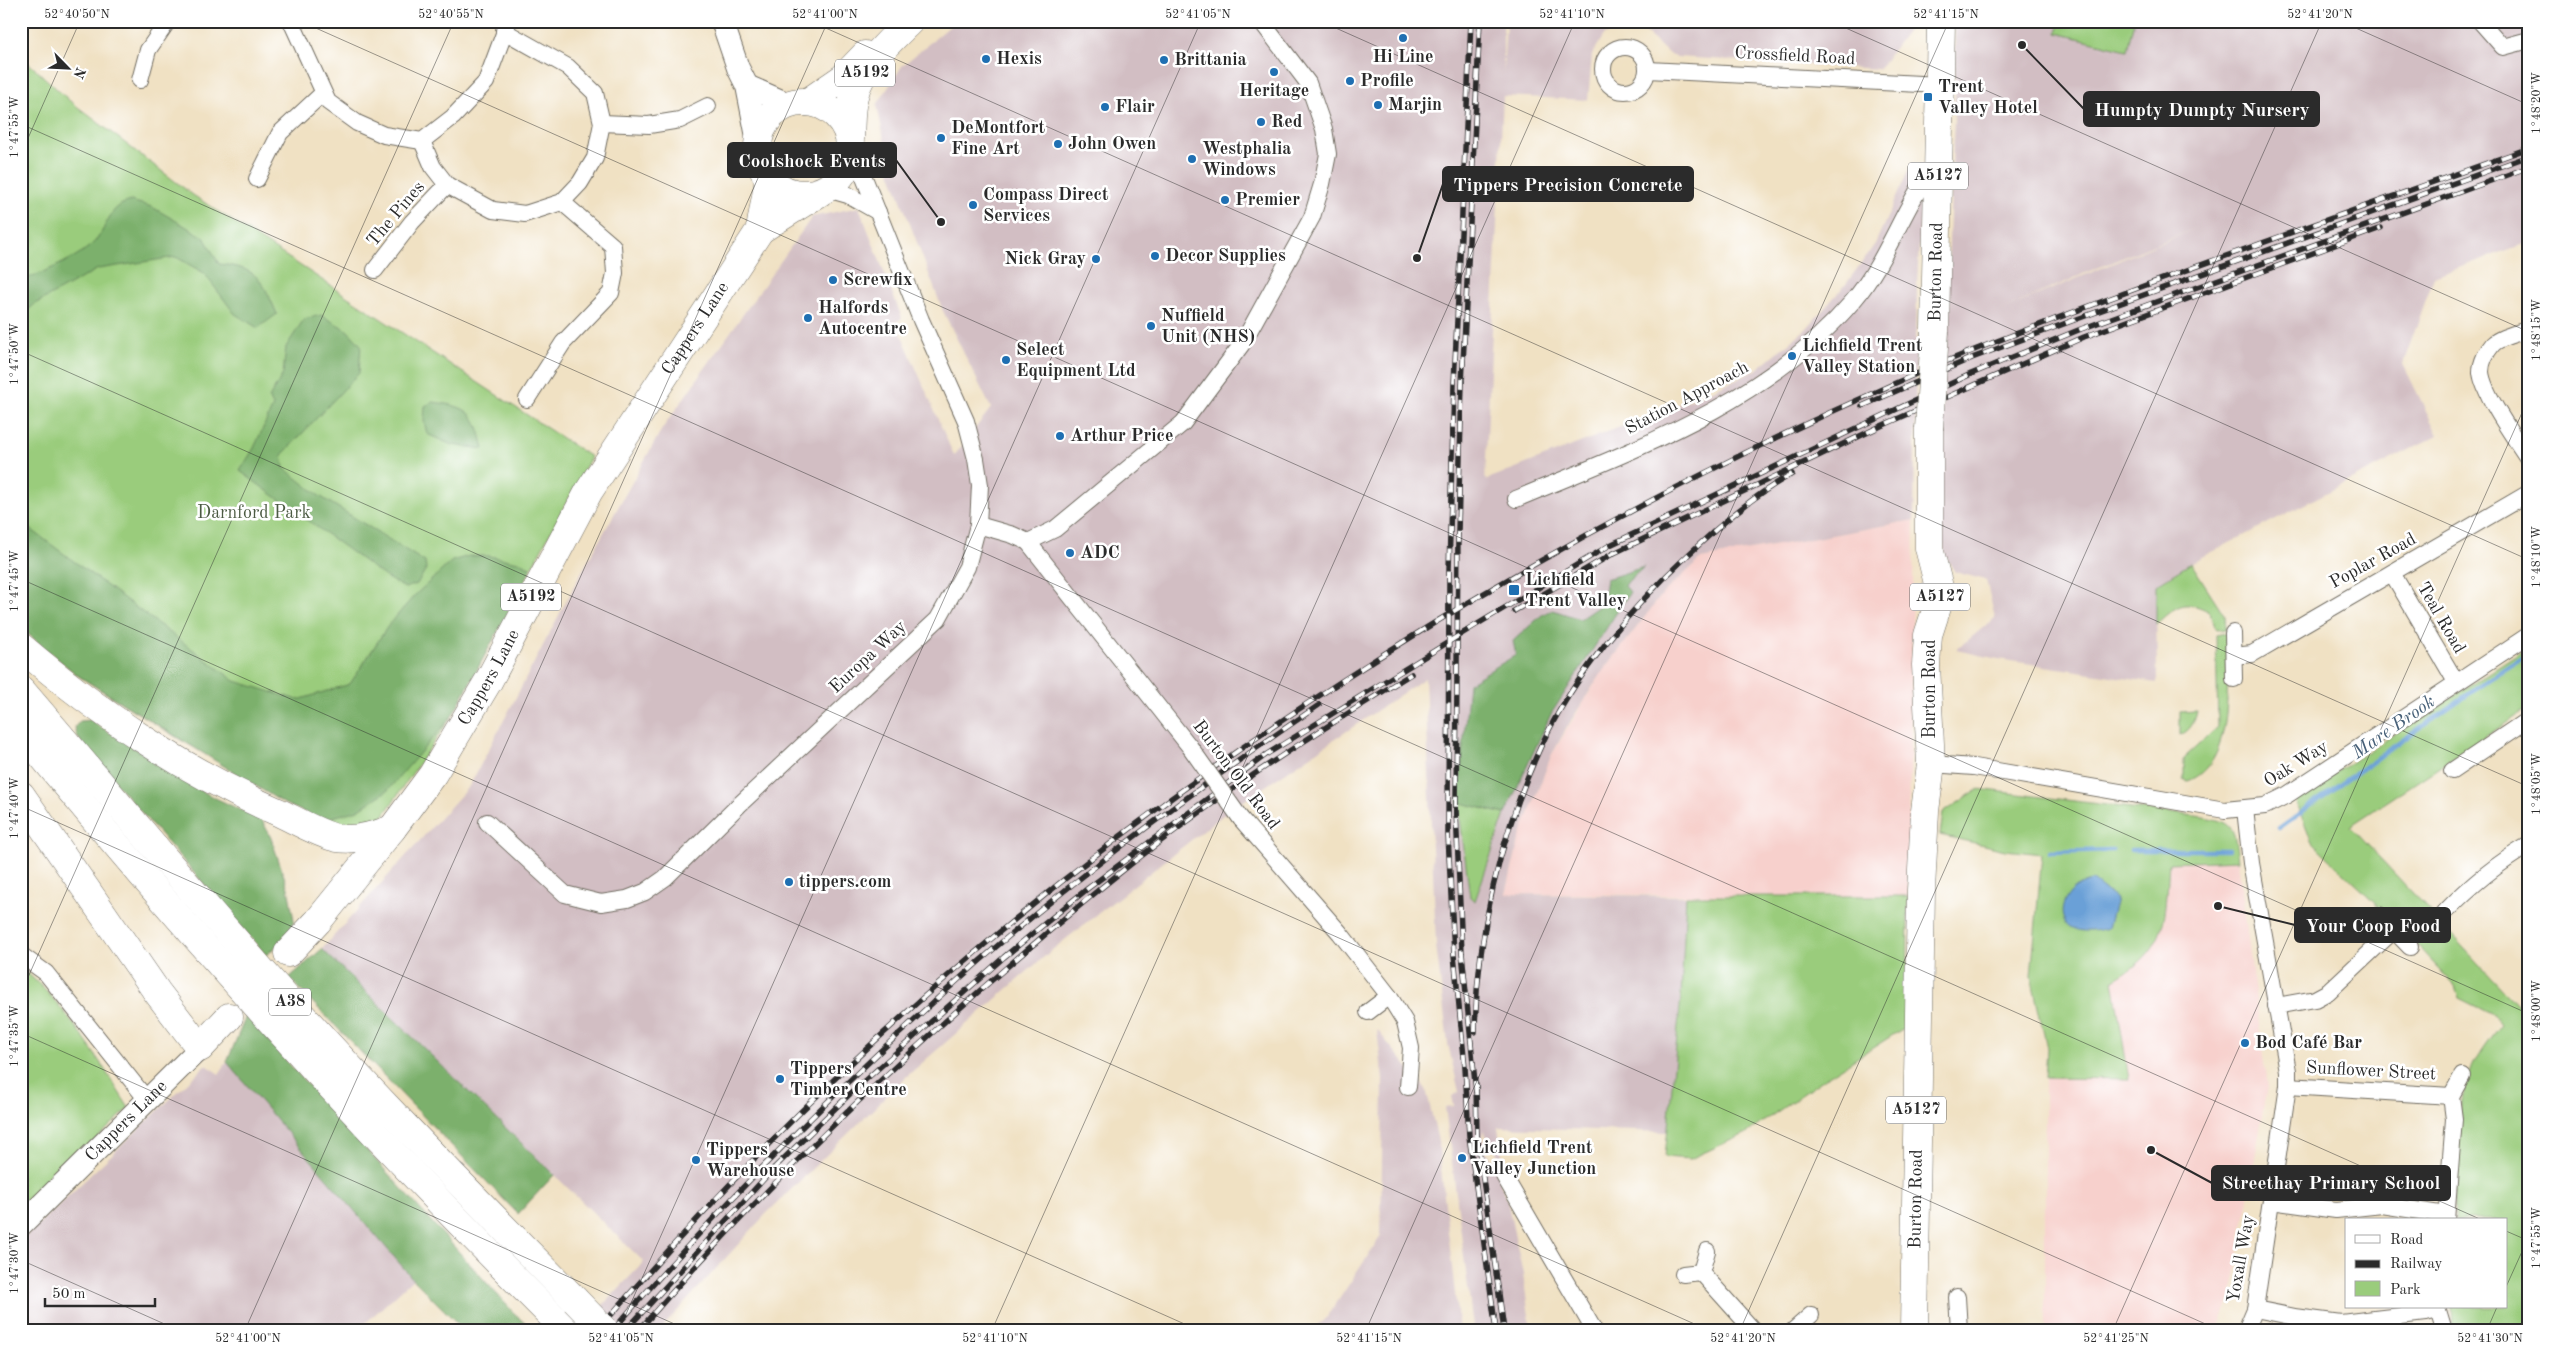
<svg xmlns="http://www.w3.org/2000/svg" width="2550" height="1351" font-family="'Old Standard TT',serif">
  <rect width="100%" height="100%" fill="#fff"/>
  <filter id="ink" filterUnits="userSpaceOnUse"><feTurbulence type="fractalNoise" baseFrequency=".02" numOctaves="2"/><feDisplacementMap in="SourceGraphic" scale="10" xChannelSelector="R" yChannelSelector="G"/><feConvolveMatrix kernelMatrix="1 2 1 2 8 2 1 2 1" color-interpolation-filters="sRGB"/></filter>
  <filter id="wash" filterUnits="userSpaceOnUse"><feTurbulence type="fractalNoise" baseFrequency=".0096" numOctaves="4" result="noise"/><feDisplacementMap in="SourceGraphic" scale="20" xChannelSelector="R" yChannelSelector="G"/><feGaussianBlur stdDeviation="1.12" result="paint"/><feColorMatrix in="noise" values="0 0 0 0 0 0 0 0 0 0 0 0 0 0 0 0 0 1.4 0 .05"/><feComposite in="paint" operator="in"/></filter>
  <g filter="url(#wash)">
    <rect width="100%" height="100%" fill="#f0e1c3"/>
    <g fill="#f7d0cc">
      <polygon points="1914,520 1908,896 1506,894 1519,840 1551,756 1600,675 1664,592 1701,559"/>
      <polygon points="2238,860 2267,1087 2232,1293 2218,1330 2045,1330 2045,1078 2129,1079 2113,980 2130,970 2165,922 2169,863"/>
    </g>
    <g fill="#d2bec3" fill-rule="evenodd">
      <polygon points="956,21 1503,21 1503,74 1506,21 1914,21 1879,69 1677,57 1670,55 1645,32 1630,28 1618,30 1604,35 1592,55 1588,100 1503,96 1485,480 1702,395 1756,370 1806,329 1846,284 1875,244 1909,169 1926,184 1920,227 1917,282 1914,520 1701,559 1664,592 1600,675 1572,719 1551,756 1519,840 1506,894 1686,896 1681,997 1668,1132 1498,1127 1503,1163 1483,1130 1484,1148 1498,1170 1500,1184 1506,1195 1523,1274 1531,1330 1474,1330 1473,1327 1445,1107 1454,1106 1452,1096 1459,1092 1448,1044 1436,945 1425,678 1223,815 1052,950 907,1076 766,1214 660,1330 579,1330 644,1262 322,949 470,785 580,575 662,429 812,217 859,207 902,318 896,322 954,456 991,408 943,311 891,174 877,105 902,66"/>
      <path d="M1955 21H2529V242L2434 277 2403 364 2438 435 2191 563 2156 585 2157 683 1998 659 1956 650 1995 618 1986 580 1955 572 1945 556 1938 514 1955 94ZM2201 226 2002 310 2090 271Z"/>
      <polygon points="1377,1030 1426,1089 1438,1141 1459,1330 1313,1330 1328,1316 1381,1236 1383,1080"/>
      <polygon points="227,1062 413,1279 358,1330 21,1330 21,1241 206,1065 219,1074"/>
    </g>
    <g fill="#9acc7c" stroke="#627c54">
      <polygon points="2060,21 2134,21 2127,50 2057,33"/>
      <polygon points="21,56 70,101 193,195 591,457 452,716 381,819 363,828 335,826 181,740 77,675 21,628"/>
      <path d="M2191 563 2225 616 2226 629 2216 630 2210 612C2184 598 2176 606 2156 624V585Z"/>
      <path d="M2226 633C2227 673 2237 764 2188 781L2184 779V758L2218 727 2216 635Z"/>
      <path d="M2529 647V708L2350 826 2518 1006 2529 994V1330H2453L2452 1307H2506V1220H2454L2461 1099C2466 1090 2468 1083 2470 1074 2475 1056 2490 1038 2501 1024L2495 1016 2459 998 2455 986 2389 916 2312 842 2295 799Z"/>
      <path d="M2197 711C2195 722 2190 731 2180 735V712Z"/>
      <path d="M1978 789 2203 817C2236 822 2234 830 2238 860L2169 863C2165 921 2169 949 2113 980L2129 1079 2045 1078 2047 1048 2031 976 2042 854 2005 850 1940 835 1943 813Z"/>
      <polygon points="1458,802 1505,814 1475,901 1470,897"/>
      <polygon points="1686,896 1908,896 1907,1026 1827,1077 1747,1133 1690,1159 1665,1157 1681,997"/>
      <path d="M21 968C67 1005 97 1058 129 1108L21 1210Z"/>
    </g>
    <g fill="#7bb06c" stroke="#536e4c">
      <path d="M131 201 152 207 204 237 219 264C259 268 262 280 277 314L258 328 235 314 204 273 176 257 98 269 35 304 21 316V280C39 275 77 258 91 245 109 230 106 206 131 201Z"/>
      <polygon points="321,315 347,330 361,345 359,373 282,455 284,468 318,495 425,562 426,569 417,584 405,588 387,578 240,471 254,448 273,406 269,398 283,374 286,347 304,319"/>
      <path d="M433 402C471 407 476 413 484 449L452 445 427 434 424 421 425 406Z"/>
      <polygon points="21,522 235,681 298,700 350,684 388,626 414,596 452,561 469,556 489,556 519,562 532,568 452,716 388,790 358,810 329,818 318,818 285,804 77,675 21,628"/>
      <polygon points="1644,567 1624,585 1630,592 1551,714 1505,814 1458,802 1469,683 1516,655 1513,641 1543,614 1553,610 1580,619 1602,604 1606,579"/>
      <polygon points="90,720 209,795 262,820 271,838 288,888 294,920 287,938 266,955 85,748 77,736 75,727 80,721"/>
      <polygon points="322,949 554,1175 518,1214 289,978"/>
      <polygon points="246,1016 513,1312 533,1330 464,1330 413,1279 227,1062"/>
    </g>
    <path fill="#6aa0d7" stroke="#4a6681" d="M2093 881 2116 899 2108 928C2044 945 2055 886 2093 881Z"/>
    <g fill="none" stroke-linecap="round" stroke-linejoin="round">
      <g stroke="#6aa0d7" stroke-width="4.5">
        <polyline points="2279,828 2472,691 2529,654"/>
        <polyline points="2131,850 2228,850"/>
        <polyline points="2050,852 2113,850"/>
      </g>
    </g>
  </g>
  <g filter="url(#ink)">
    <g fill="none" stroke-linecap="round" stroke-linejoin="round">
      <g stroke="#706b60" stroke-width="18">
        <g id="street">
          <polyline points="291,21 328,102 357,123 384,135 422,141 453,117 486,82 508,23"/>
          <polyline points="2480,21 2503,47 2529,40"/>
          <circle cx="1625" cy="69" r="22"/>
          <polyline points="1648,70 1940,85"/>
          <polyline points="140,80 148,50 168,21"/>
          <polyline points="602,123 649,125 680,120 708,106"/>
          <polyline points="422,141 433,167 447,185 493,210 525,214 562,202 580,183 595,158 602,123 595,93 568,67 504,31"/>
          <polyline points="257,179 280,133 323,93"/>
          <polyline points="827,189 848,195 878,212"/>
          <polyline points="375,270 412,222 447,185"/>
          <path d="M2529 329C2519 333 2500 337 2493 344 2487 351 2481 362 2481 372 2483 394 2516 440 2529 460"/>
          <polyline points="527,399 563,343 611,293 615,273 613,246 562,202"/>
          <path d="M1516 499C1636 449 1767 402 1853 301 1882 267 1897 225 1920 187L1926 184H1938"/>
          <polyline points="978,525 1013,535 1028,542 1190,747"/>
          <polyline points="1028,542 1055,529 1183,423 1242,344 1312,217 1322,184 1328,154 1324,129 1308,83 1261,21"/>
          <polyline points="2392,573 2456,682"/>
          <polyline points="2233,633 2234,679"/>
          <polyline points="2234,656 2252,654 2529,493"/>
          <polyline points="1931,764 1974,767 2225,810 2265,806 2287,795 2529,635"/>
          <polyline points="2452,771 2529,719"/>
          <polyline points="2245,809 2251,863 2288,1071 2288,1086 2255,1309 2246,1330"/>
          <polyline points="1241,819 1340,933 1389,996 1405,1022 1411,1048 1408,1087"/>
          <polyline points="487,822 565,894 601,903 627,899 645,892 665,878 739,805 938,619 967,567 978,525 980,485 976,459 966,421 921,320 851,145"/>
          <path d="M2445 912C2470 886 2498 863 2529 845"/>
          <polyline points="2379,915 2410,947"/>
          <polyline points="21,955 46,973 148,1101"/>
          <polyline points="2276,1006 2315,999 2328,992 2394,930"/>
          <polyline points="1368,1012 1389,996"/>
          <polyline points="2288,1086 2451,1096"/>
          <polyline points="1504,1176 1594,1330"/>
          <polyline points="2271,1201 2336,1210 2382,1205 2446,1215"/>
          <polyline points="2446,1220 2454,1119 2451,1096 2462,1076"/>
          <polyline points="1701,1272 1753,1330"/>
          <polyline points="1683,1274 1701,1272 1707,1251"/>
          <polyline points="1957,1297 1959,1330"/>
          <polyline points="2437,1307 2444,1330"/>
          <polyline points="2255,1309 2295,1317 2341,1323 2425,1313 2436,1310"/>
          <polyline points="1794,1330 1811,1315"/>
        </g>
      </g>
      <g stroke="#706b60" stroke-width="24">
        <g id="secondary">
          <polyline points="722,21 738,68 747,86 758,142"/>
          <polyline points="747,86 788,104"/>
          <path id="s1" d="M21 1225 200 1048"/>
        </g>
      </g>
      <g stroke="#706b60" stroke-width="29">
        <g id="highway">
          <circle cx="804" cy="148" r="46"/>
          <polyline points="808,102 843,78 865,55"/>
          <path d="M850 139C851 125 850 109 854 96 861 66 889 42 910 21"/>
          <polyline points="760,230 819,193"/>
          <path id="s2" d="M1935 331 1941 21"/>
          <path d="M21 647C101 715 182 770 278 812 293 819 321 835 337 838 354 841 376 835 392 829"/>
          <path d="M21 690C95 776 167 863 242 948 348 1070 461 1185 575 1300"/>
          <path d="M21 730C191 939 374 1140 566 1330"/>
          <polyline points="21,795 157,992 200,1048 229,1017"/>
          <path id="s3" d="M288 953 318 921 392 829 433 774 489 680 589 491 760 230 769 179"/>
          <path id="s4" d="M1914 1330 1921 890 1925 811 1931 764 1926 665 1928 635 1941 595 1929 548V429"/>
        </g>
      </g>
      <use href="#street" stroke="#fff" stroke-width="16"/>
      <use href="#secondary" stroke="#fff" stroke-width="22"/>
      <use href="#highway" stroke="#fff" stroke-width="28"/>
      <g stroke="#2b2b2b" stroke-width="5.5">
        <g id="rail">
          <polyline points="1471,21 1454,384 1449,570 1448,835 1454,955 1465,1067 1469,1136 1496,1330"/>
          <polyline points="1862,406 1972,358 2077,319 2529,156"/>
          <polyline points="1514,611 1614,553 1881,426 2084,337 2381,228"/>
          <path d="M1475 1032C1477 934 1500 835 1541 746 1574 675 1631 608 1688 555 1720 525 1754 495 1792 474"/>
          <polyline points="1476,1084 1477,1136 1504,1330"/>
          <polyline points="1476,1092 1462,953 1456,810 1458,532 1462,384 1480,21"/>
          <path d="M598 1330C676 1240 757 1152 844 1070 1146 784 1511 553 1891 385 1972 349 2055 319 2138 288 2268 240 2398 195 2529 148"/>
          <path d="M613 1330C714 1213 824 1101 939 997 1057 890 1187 795 1319 705"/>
          <polyline points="626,1330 774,1168 854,1090 1004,957 1087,889 1267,754 1476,625 1610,545 1971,374 2081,329 2529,167"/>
          <path d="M639 1330C754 1197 881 1075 1014 961 1076 908 1139 855 1206 808 1272 760 1342 717 1411 674"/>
        </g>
      </g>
      <use href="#rail" stroke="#fff" stroke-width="4" stroke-dasharray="11" stroke-linecap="butt"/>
      <g stroke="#706b60" stroke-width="18" stroke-linecap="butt">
        <polyline id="street-bridge" points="1190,747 1241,819"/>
      </g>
      <g stroke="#706b60" stroke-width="29" stroke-linecap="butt">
        <g id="highway-bridge">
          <polyline points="1929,429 1935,331"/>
          <polyline points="575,1300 604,1330"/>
        </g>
      </g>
      <use href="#street-bridge" stroke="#fff" stroke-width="16"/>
      <use href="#highway-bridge" stroke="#fff" stroke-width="28"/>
    </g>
  </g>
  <path fill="none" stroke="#2b2b2b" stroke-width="1" stroke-opacity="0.45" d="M300 21 2529 1014M810 21 2529 787M1320 21 2529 560M1830 21 2529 332M2340 21 2529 105M21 124 2482 1220M21 154 80 21M21 351 2219 1330M21 579 1708 1330M21 806 1198 1330M21 993 454 21M21 1033 688 1330M2506 1231 2529 1241M21 1260 178 1330M2506 1287 2529 1236M245 1330 828 21M619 1330 1201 21M992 1330 1575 21M1366 1330 1949 21M1740 1330 2322 21M2113 1330 2529 397M2487 1330 2497 1307"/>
  <g fill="#1f6fb2" stroke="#fff" stroke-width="2">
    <circle cx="1403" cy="38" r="5"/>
    <circle cx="986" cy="59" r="5"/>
    <circle cx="1164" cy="60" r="5"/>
    <circle cx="1274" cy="72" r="5"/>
    <circle cx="1350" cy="81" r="5"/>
    <rect x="1923" y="92" width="10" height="10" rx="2.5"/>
    <circle cx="1378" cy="105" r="5"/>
    <circle cx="1105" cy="107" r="5"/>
    <circle cx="1261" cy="122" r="5"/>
    <circle cx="941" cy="138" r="5"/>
    <circle cx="1058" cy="144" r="5"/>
    <circle cx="1192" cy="159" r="5"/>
    <circle cx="1225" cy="200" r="5"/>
    <circle cx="973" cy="205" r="5"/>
    <circle cx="1155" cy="256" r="5"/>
    <circle cx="1096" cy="259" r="5"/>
    <circle cx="833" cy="280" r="5"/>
    <circle cx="808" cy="318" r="5"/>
    <circle cx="1151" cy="326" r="5"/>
    <circle cx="1792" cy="356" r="5"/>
    <circle cx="1006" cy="360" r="5"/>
    <circle cx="1060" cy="436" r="5"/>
    <circle cx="1070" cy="553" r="5"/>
    <rect x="1508" y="584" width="12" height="12" rx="2.5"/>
    <circle cx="789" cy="882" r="5"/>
    <circle cx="2245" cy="1043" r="5"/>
    <circle cx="780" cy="1079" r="5"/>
    <circle cx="1462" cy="1158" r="5"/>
    <circle cx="696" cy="1160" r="5"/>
  </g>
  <g text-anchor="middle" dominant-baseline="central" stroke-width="5" stroke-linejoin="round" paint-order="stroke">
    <g fill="#fff" stroke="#6b6b6b" stroke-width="1">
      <rect x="835" y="59.5" width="60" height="27" rx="4"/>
      <rect x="1908" y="162.5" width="60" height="27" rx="4"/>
      <rect x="501" y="583.5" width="60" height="27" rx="4"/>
      <rect x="1910" y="583.5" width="60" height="27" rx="4"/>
      <rect x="269" y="988.5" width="42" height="27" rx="4"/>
      <rect x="1886" y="1096.5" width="60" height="27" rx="4"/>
    </g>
    <g font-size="16" font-weight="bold" fill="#2b2b2b">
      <text x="865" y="73">A5192</text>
      <text x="1938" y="176">A5127</text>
      <text x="531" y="597">A5192</text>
      <text x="1940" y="597">A5127</text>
      <text x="290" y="1002">A38</text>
      <text x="1916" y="1110">A5127</text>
    </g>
    <g font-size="18" fill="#2b2b2b" stroke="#fff">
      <text transform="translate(1795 56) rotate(3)">Crossfield Road</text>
      <text transform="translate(396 214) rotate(-50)">The Pines</text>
      <text stroke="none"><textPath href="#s2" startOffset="59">Burton Road</textPath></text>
      <text stroke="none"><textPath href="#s3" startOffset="748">Cappers Lane</textPath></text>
      <text transform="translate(1687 398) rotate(-28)">Station Approach</text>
      <text transform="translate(2373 561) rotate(-29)">Poplar Road</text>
      <text transform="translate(2441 618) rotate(60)">Teal Road</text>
      <text transform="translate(868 657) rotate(-43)">Europa Way</text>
      <text stroke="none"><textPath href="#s3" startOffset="342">Cappers Lane</textPath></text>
      <text transform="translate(1930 689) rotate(-90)">Burton Road</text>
      <text transform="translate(2296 764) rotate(-32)">Oak Way</text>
      <text transform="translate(1236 775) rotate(53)">Burton Old Road</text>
      <text transform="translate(2371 1071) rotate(3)">Sunflower Street</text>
      <text stroke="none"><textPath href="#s1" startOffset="148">Cappers Lane</textPath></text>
      <text stroke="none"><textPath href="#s4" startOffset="131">Burton Road</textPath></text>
      <text transform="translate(2241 1259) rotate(-80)">Yoxall Way</text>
    </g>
    <g font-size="18" font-weight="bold" fill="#2b2b2b" stroke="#fff" text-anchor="start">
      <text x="1403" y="57" text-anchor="middle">Hi Line</text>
      <text x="996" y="59">Hexis</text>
      <text x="1174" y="60">Brittania</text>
      <text x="1360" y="81">Profile</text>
      <text x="1938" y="87">Trent<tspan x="1938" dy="21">Valley Hotel</tspan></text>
      <text x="1274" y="91" text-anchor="middle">Heritage</text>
      <text x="1388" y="105">Marjin</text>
      <text x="1115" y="107">Flair</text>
      <text x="1271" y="122">Red</text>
      <text x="951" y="128">DeMontfort<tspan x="951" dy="21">Fine Art</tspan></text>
      <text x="1068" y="144">John Owen</text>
      <text x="1202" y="149">Westphalia<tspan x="1202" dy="21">Windows</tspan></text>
      <text x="983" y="195">Compass Direct<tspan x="983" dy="21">Services</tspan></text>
      <text x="1235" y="200">Premier</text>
      <text x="1165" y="256">Decor Supplies</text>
      <text x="1086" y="259" text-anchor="end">Nick Gray</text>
      <text x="843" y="280">Screwfix</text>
      <text x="818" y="308">Halfords<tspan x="818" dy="21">Autocentre</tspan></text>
      <text x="1161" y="316">Nuffield<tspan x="1161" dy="21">Unit (NHS)</tspan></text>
      <text x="1802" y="346">Lichfield Trent<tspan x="1802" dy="21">Valley Station</tspan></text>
      <text x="1016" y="350">Select<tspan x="1016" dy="21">Equipment Ltd</tspan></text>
      <text x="1070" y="436">Arthur Price</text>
      <text x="1080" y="553">ADC</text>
      <text x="1525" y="580">Lichfield<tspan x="1525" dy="21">Trent Valley</tspan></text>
      <text x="799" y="882">tippers.com</text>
      <text x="2255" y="1043">Bod Café Bar</text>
      <text x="790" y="1069">Tippers<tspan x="790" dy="21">Timber Centre</tspan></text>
      <text x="1472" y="1148">Lichfield Trent<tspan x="1472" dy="21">Valley Junction</tspan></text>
      <text x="706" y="1150">Tippers<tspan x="706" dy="21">Warehouse</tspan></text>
    </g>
    <g font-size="18" fill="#4c5b43" stroke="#fff">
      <text x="254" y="513">Darnford Park</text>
    </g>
    <g font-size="19" font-style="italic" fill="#476078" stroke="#fff">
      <text transform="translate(2394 728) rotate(-35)">Mare Brook</text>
    </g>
  </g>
  <path fill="none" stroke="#2b2b2b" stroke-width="2" d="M2022 45L2084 109M941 222L896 160M1417 258L1443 184M2218 906L2295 925M2151 1150L2212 1183"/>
  <g fill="#2b2b2b" stroke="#fff" stroke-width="2">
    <circle cx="2022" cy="45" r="5"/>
    <circle cx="941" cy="222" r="5"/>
    <circle cx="1417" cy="258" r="5"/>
    <circle cx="2218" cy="906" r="5"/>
    <circle cx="2151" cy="1150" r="5"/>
  </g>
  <g fill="#2b2b2b" stroke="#2b2b2b" stroke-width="2">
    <rect x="2084" y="92" width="235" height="34" rx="5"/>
    <rect x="728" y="143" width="168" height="34" rx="5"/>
    <rect x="1443" y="167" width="250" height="34" rx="5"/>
    <rect x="2295" y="908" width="155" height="34" rx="5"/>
    <rect x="2212" y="1166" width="238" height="34" rx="5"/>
  </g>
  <g font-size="19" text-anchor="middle" font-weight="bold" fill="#fff">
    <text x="2202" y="116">Humpty Dumpty Nursery</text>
    <text x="812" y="167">Coolshock Events</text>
    <text x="1568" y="191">Tippers Precision Concrete</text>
    <text x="2373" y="932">Your Coop Food</text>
    <text x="2331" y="1189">Streethay Primary School</text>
  </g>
  <rect width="2550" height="1351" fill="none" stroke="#fff" stroke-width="55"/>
  <rect x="2345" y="1218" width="162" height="90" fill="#ffffff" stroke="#aaaaaa"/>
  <rect x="2355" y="1235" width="25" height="8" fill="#ffffff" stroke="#aaaaaa"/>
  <text x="2390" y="1244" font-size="15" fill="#2b2b2b">Road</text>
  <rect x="2355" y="1260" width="25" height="8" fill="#2b2b2b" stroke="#aaaaaa"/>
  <text x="2390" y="1268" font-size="15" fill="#2b2b2b">Railway</text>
  <rect x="2355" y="1281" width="25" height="15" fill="#9acc7c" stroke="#aaaaaa"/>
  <text x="2390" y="1294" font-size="15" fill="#2b2b2b">Park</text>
  <g transform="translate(68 68) rotate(114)" stroke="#ffffff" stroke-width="4" paint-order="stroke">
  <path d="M0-4L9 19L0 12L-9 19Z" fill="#2b2b2b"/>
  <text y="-8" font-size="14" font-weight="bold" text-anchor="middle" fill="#2b2b2b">N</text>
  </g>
  <path d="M45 1298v8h110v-8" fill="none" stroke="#2b2b2b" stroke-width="2.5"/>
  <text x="52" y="1298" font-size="15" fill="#2b2b2b" stroke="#ffffff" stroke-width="4" paint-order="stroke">50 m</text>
  <rect x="28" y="28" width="2494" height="1296" fill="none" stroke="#2b2b2b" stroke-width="2"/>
  <g font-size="12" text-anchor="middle" fill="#2b2b2b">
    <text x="77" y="18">52°40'50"N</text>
    <text x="451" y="18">52°40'55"N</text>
    <text x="825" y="18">52°41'00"N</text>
    <text x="1198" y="18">52°41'05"N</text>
    <text x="1572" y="18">52°41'10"N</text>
    <text x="1946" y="18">52°41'15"N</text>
    <text x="2320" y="18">52°41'20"N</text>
    <text transform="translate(2536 103) rotate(-90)" y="4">1°48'20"W</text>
    <text transform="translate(14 127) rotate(-90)" y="4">1°47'55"W</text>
    <text transform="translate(2536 330) rotate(-90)" y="4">1°48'15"W</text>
    <text transform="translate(14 354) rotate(-90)" y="4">1°47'50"W</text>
    <text transform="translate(2536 557) rotate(-90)" y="4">1°48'10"W</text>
    <text transform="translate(14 581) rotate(-90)" y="4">1°47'45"W</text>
    <text transform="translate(2536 784) rotate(-90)" y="4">1°48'05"W</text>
    <text transform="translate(14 808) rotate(-90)" y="4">1°47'40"W</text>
    <text transform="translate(2536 1011) rotate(-90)" y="4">1°48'00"W</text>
    <text transform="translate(14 1036) rotate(-90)" y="4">1°47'35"W</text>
    <text transform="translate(2536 1238) rotate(-90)" y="4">1°47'55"W</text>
    <text transform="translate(14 1263) rotate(-90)" y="4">1°47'30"W</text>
    <text x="248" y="1342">52°41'00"N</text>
    <text x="621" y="1342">52°41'05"N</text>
    <text x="995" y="1342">52°41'10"N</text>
    <text x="1369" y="1342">52°41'15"N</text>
    <text x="1743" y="1342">52°41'20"N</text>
    <text x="2116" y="1342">52°41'25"N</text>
    <text x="2490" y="1342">52°41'30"N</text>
  </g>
</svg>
